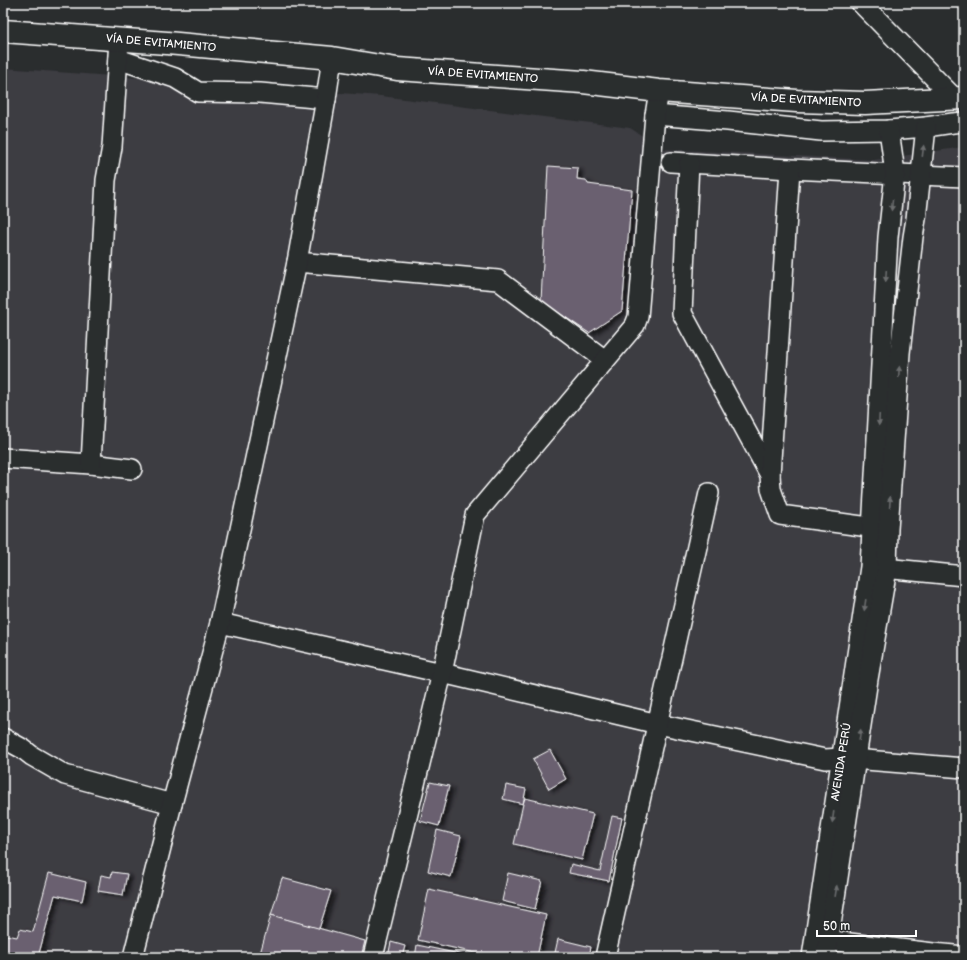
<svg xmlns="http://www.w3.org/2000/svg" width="967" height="960" font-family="'Balsamiq Sans',sans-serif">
  <defs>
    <filter id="shadow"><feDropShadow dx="4.5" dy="2.5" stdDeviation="2" flood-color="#0009"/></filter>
  </defs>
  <rect width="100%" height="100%" fill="#2a2d2e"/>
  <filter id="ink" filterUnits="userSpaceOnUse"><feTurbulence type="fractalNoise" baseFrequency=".025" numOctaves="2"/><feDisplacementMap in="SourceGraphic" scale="8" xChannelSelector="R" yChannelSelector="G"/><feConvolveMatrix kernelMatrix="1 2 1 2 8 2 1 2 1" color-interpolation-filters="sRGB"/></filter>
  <g filter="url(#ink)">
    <polygon fill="#3d3c42" points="3,68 381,96 630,128 663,149 874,160 964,147 964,957 3,957"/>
    <g fill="#6a6070" stroke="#fff" filter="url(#shadow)">
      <polygon points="548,166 578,168 577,179 586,180 588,184 632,190 622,311 589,333 541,301"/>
      <polygon points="550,750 566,779 549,789 533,759"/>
      <polygon points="430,782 449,786 439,826 420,821"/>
      <polygon points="506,785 526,789 523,804 503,799"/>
      <polygon points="525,798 593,814 582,860 514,844 523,804"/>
      <polygon points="612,816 622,818 609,881 569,873 571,864 600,871"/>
      <polygon points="437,830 461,836 451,877 428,871"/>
      <polygon points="112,872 127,874 123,895 98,891 101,875 111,877"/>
      <polygon points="49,873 86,882 82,901 55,895 38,957 12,957 3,955 3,946 6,935 17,937 20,929 33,932"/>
      <polygon points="508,873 542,881 535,909 502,901"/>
      <polygon points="282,878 331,891 319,929 271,915"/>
      <polygon points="429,889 546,915 537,957 493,957 418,940"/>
      <polygon points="271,915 365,941 361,957 259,957"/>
      <polygon points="558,939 591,947 589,957 554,957"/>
      <polygon points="391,942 405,946 402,957 388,957"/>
      <polygon points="417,945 469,956 469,957 415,957"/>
    </g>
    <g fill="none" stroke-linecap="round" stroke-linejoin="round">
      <g stroke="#fff" stroke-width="22">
        <g id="minor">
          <polyline points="861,3 955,99"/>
          <polyline points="118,59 175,78 198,92 260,93 326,99"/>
          <polyline points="655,115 728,121 821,131 889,130 926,127 953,123 964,122"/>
          <polyline points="671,162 790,169 964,177"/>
          <polyline points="689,163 682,313 770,475 771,489 780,515 884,529"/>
          <polyline points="297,262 498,280 605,360"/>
          <polyline points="3,458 91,464 132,469"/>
          <polyline points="91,464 106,180 112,147 119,40"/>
          <polyline points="770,475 790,169"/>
          <polyline points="874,567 964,576"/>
          <polyline points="220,623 442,673 658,724 825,759 841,758 964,768"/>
          <polyline points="3,738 23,749 32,756 65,775 172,804"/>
          <polyline points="816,939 933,953 964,956"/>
          <polyline points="133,957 172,804 220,623 297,262 326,99 332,58"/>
          <polyline points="373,957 442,673 475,515 635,325 638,317 655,115 659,91"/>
          <polyline points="605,957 709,493"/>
          <polyline points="812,957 870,567 888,237 895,173 889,130"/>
          <polyline points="826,957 868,679 887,569 888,529 900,353 913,237 916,219 926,127"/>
        </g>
      </g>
      <g stroke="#fff" stroke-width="25">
        <polyline id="highway" points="3,31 167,43 332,58 397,69 583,82 659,91 797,101 865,103 964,98"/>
      </g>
      <use href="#minor" stroke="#2a2d2e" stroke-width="19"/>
      <use href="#highway" stroke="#2a2d2e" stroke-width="22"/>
    </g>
    <defs><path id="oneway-solid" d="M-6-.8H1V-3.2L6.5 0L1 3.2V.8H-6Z"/></defs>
    <g fill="#6a6c6d">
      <use href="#oneway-solid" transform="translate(923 151) rotate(-83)"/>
      <use href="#oneway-solid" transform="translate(892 205) rotate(96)"/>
      <use href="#oneway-solid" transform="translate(886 276) rotate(93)"/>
      <use href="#oneway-solid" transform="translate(899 372) rotate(-86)"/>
      <use href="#oneway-solid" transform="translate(879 420) rotate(93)"/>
      <use href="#oneway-solid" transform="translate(890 502) rotate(-86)"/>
      <use href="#oneway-solid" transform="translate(865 605) rotate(98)"/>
      <use href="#oneway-solid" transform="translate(860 735) rotate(-82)"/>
      <use href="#oneway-solid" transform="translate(833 817) rotate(98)"/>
      <use href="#oneway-solid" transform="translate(836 891) rotate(-81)"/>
    </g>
  </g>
  <g text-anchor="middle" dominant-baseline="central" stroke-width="3" stroke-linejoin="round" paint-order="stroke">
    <g font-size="11" fill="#fff" stroke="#2a2d2e">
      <text transform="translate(161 43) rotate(5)">VÍA DE EVITAMIENTO</text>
      <text transform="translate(483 75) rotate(4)">VÍA DE EVITAMIENTO</text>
      <text transform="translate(806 100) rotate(3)">VÍA DE EVITAMIENTO</text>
      <text transform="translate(841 762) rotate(-81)">AVENIDA PERÚ</text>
    </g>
  </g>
  <rect width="967" height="960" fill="none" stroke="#2a2d2e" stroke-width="16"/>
  <rect x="8" y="8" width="951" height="944" fill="none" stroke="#fff" stroke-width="1.5" filter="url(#ink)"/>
  <path d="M817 930v6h99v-6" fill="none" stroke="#ffffff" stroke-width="2"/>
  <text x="823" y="930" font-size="12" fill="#ffffff" stroke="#2a2d2e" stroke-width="3" paint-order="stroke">50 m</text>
</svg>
